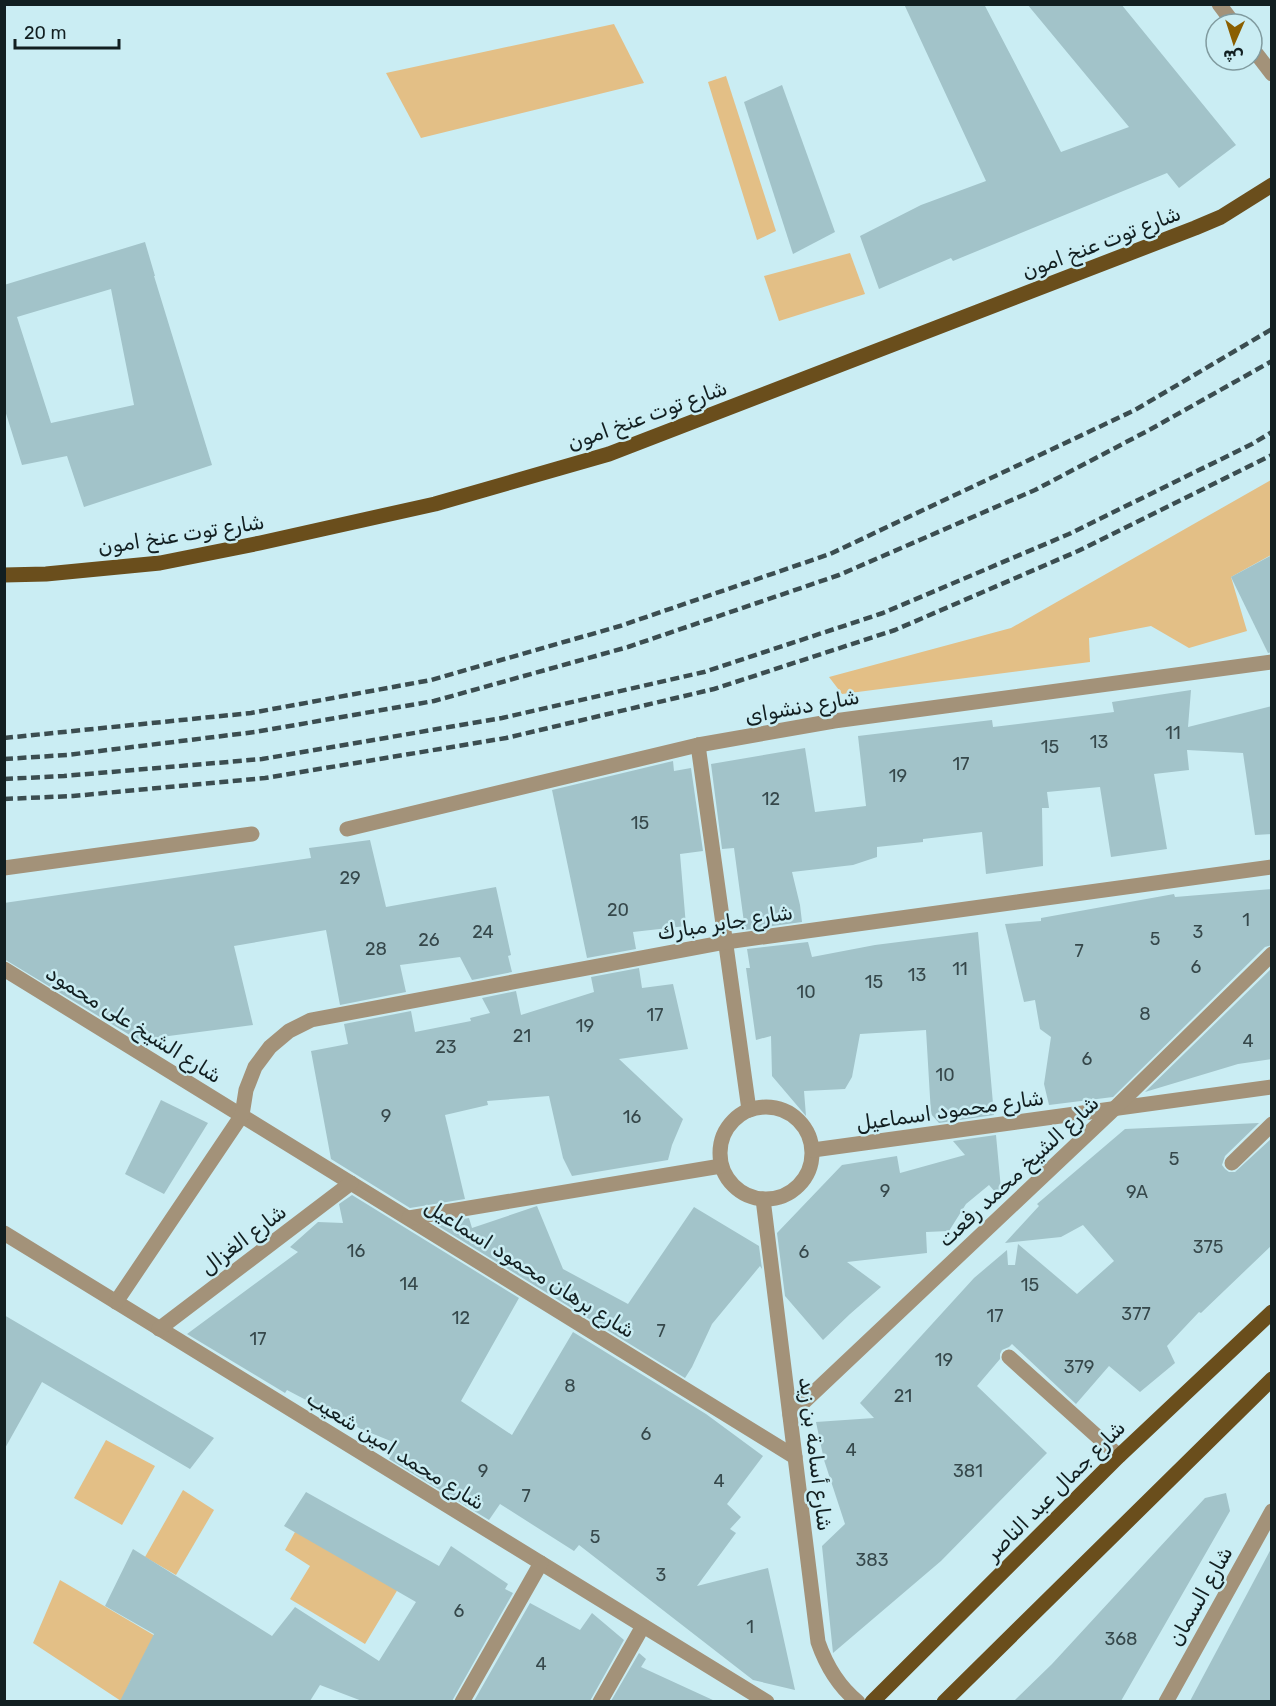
<svg xmlns="http://www.w3.org/2000/svg" width="1276" height="1706" font-family="Rubik,Vazirmatn,sans-serif">
  <rect width="100%" height="100%" fill="#caedf3"/>
  <g fill="#e3bf86">
    <polygon points="614,24 644,83 421,138 386,73"/>
    <polygon points="726,76 776,231 757,240 708,82"/>
    <polygon points="850,253 865,294 779,321 764,276"/>
    <polygon points="1271,480 1271,555 1231,577 1247,631 1189,648 1151,626 1089,638 1090,662 842,694 829,677 1011,628"/>
    <polygon points="106,1440 155,1466 122,1525 74,1498"/>
    <polygon points="183,1490 214,1510 176,1575 145,1557"/>
    <polygon points="295,1532 416,1559 365,1644 290,1599 310,1566 285,1550"/>
    <polygon points="60,1580 266,1701 171,1701 131,1680 121,1701 33,1643"/>
  </g>
  <g fill="#a2c3c9" fill-rule="evenodd">
    <polygon points="904,4 984,4 1061,152 1129,127 1027,4 1121,4 1236,145 1179,188 1167,173 953,261 951,258 879,289 860,236 921,205 986,181"/>
    <polygon points="782,85 835,232 793,254 744,102"/>
    <path d="M145 242 155 276H154L212 465 84 507 67 456 22 465 4 407V285ZM111 289 134 405 51 423 17 317Z"/>
    <polygon points="1272,555 1272,652 1268,653 1231,577"/>
    <polygon points="1191,690 1188,727 1272,706 1272,834 1255,835 1243,753 1187,750 1189,770 1154,774 1167,849 1111,857 1100,787 1047,792 1049,808 1042,808 1043,866 986,874 982,832 923,839 923,842 877,847 877,857 853,865 792,872 800,905 802,922 745,930 734,848 722,849 711,764 805,748 815,812 866,806 858,736 992,720 993,727 1114,712 1112,702"/>
    <polygon points="673,761 674,771 691,768 703,851 680,854 686,926 633,932 636,949 587,958 552,790"/>
    <polygon points="370,840 386,907 496,887 511,955 508,956 512,972 472,980 460,957 400,965 406,992 340,1005 326,930 234,946 253,1025 138,1040 4,959 4,903 311,858 309,848"/>
    <polygon points="1272,889 1272,945 1265,947 1113,1097 1049,1105 1044,1084 1051,1037 1040,1029 1035,1000 1024,1002 1005,924 1041,921 1041,918 1174,894 1175,897"/>
    <polygon points="978,932 994,1115 939,1123 931,1114 926,1030 860,1034 852,1077 845,1089 804,1091 806,1116 772,1076 771,1036 756,1040 746,968 750,968 747,949 808,942 812,957 875,945"/>
    <polygon points="639,968 642,988 673,984 688,1049 619,1059 683,1119 672,1145 668,1160 572,1176 563,1158 549,1096 487,1101 488,1105 445,1115 465,1199 410,1208 331,1159 311,1051 348,1044 344,1024 411,1011 415,1032 471,1021 470,1018 490,1013 482,998 516,991 521,1015 594,992 591,977"/>
    <polygon points="1272,968 1272,1059 1238,1064 1145,1092"/>
    <polygon points="161,1100 208,1123 164,1194 125,1174"/>
    <polygon points="1259,1123 1225,1156 1222,1165 1225,1169 1229,1172 1235,1172 1272,1138 1272,1245 1201,1313 1199,1312 1167,1346 1175,1363 1140,1392 1109,1366 1076,1404 1012,1344 1009,1347 1002,1350 1000,1354 1000,1359 977,1386 1047,1453 941,1561 833,1653 822,1546 845,1524 824,1460 816,1422 874,1418 860,1403 974,1278 1007,1250 1008,1265 1015,1265 1018,1244 1077,1294 1114,1261 1083,1225 1061,1237 1005,1243 1039,1206 1037,1204 1125,1129"/>
    <polygon points="996,1135 1002,1200 989,1185 966,1204 949,1231 926,1232 927,1253 847,1262 881,1287 850,1314 823,1340 785,1296 777,1233 842,1165 897,1156 900,1173 965,1155 953,1141"/>
    <polygon points="352,1195 519,1298 461,1401 512,1435 573,1332 706,1414 763,1456 727,1504 741,1517 730,1529 736,1533 697,1586 768,1568 795,1690 753,1680 579,1545 574,1551 500,1504 489,1520 389,1459 398,1444 361,1429 287,1390 285,1393 187,1334 298,1252 290,1247 318,1222 343,1223 339,1204"/>
    <polygon points="537,1206 563,1269 628,1304 694,1207 759,1246 762,1269 760,1266 712,1324 692,1367 685,1378 435,1224 469,1218 472,1228"/>
    <polygon points="4,1315 214,1438 190,1469 42,1382 4,1450"/>
    <polygon points="306,1492 439,1566 451,1546 508,1584 505,1589 513,1593 452,1701 362,1701 320,1685 310,1701 120,1701 154,1634 105,1606 133,1549 272,1636 295,1607 379,1661 416,1602 284,1526"/>
    <polygon points="1226,1493 1230,1511 1121,1701 1014,1701 1052,1664 1205,1498"/>
    <polygon points="1272,1547 1272,1701 1190,1701"/>
    <polygon points="530,1603 580,1630 592,1613 624,1640 590,1701 474,1701"/>
    <polygon points="639,1653 646,1659 641,1667 715,1701 611,1701"/>
  </g>
  <g fill="none" stroke-linecap="round" stroke-linejoin="round">
    <g stroke="#a39279" stroke-width="15">
      <polyline points="1219,4 1234,24"/>
      <polyline points="1252,48 1272,74"/>
      <polyline points="698,745 749,1110"/>
      <polyline points="347,829 698,745 834,721 1272,662"/>
      <polyline points="4,868 252,834"/>
      <polyline points="4,969 795,1457"/>
      <circle cx="766" cy="1153" r="46"/>
      <polyline points="813,1150 1272,1087"/>
      <polyline points="1232,1163 1272,1124"/>
      <path d="M763 1199 818 1642C826 1665 838 1686 858 1702"/>
      <polyline points="409,1218 721,1166"/>
      <polyline points="4,1233 767,1702"/>
      <polyline points="116,1302 242,1115 246,1090 255,1067 270,1047 289,1031 311,1020 726,942 1272,867"/>
      <polyline points="159,1329 351,1183"/>
      <polyline points="1009,1357 1119,1456"/>
      <polyline points="790,1415 1113,1110 1272,954"/>
      <polyline points="462,1702 541,1563"/>
      <polyline points="600,1702 643,1626"/>
      <polyline points="1166,1702 1272,1511"/>
    </g>
    <g stroke="#6a4e1c" stroke-width="15">
      <polyline points="4,575 46,574 160,563 260,543 435,504 609,454 1195,228 1221,217 1272,185"/>
      <polyline points="872,1702 1119,1456 1272,1312"/>
      <polyline points="944,1702 1272,1379"/>
    </g>
    <g stroke="#3b4d50" stroke-width="4.5" stroke-dasharray="9 4.5" stroke-linecap="butt">
      <polyline points="4,738 251,713 431,680 620,626 830,554 1135,410 1272,329"/>
      <polyline points="4,759 67,755 255,732 434,701 628,647 839,575 1035,490 1151,429 1272,361"/>
      <polyline points="4,779 64,776 262,759 502,718 704,672 883,613 1069,534 1252,444 1272,432"/>
      <polyline points="4,799 73,796 265,778 506,738 714,689 895,630 1078,551 1272,455"/>
    </g>
  </g>
  <g text-anchor="middle" dominant-baseline="central" stroke-width="5" stroke-linejoin="round" paint-order="stroke">
    <g font-size="18" fill="#36484b">
      <text x="1173" y="733">11</text>
      <text x="1099" y="742">13</text>
      <text x="1050" y="747">15</text>
      <text x="961" y="764">17</text>
      <text x="898" y="776">19</text>
      <text x="771" y="799">12</text>
      <text x="640" y="823">15</text>
      <text x="350" y="878">29</text>
      <text x="618" y="910">20</text>
      <text x="1246" y="920">1</text>
      <text x="483" y="932">24</text>
      <text x="1198" y="932">3</text>
      <text x="1155" y="939">5</text>
      <text x="429" y="940">26</text>
      <text x="376" y="949">28</text>
      <text x="1079" y="951">7</text>
      <text x="1196" y="967">6</text>
      <text x="960" y="969">11</text>
      <text x="917" y="975">13</text>
      <text x="874" y="982">15</text>
      <text x="806" y="992">10</text>
      <text x="1145" y="1014">8</text>
      <text x="655" y="1015">17</text>
      <text x="585" y="1026">19</text>
      <text x="522" y="1036">21</text>
      <text x="1248" y="1041">4</text>
      <text x="446" y="1047">23</text>
      <text x="1087" y="1059">6</text>
      <text x="945" y="1075">10</text>
      <text x="386" y="1116">9</text>
      <text x="632" y="1117">16</text>
      <text x="1174" y="1159">5</text>
      <text x="885" y="1191">9</text>
      <text x="1137" y="1192">9A</text>
      <text x="1208" y="1247">375</text>
      <text x="356" y="1251">16</text>
      <text x="804" y="1252">6</text>
      <text x="409" y="1284">14</text>
      <text x="1030" y="1285">15</text>
      <text x="1136" y="1314">377</text>
      <text x="995" y="1316">17</text>
      <text x="461" y="1318">12</text>
      <text x="661" y="1331">7</text>
      <text x="258" y="1339">17</text>
      <text x="944" y="1360">19</text>
      <text x="1079" y="1367">379</text>
      <text x="570" y="1386">8</text>
      <text x="903" y="1396">21</text>
      <text x="646" y="1434">6</text>
      <text x="851" y="1450">4</text>
      <text x="483" y="1471">9</text>
      <text x="968" y="1471">381</text>
      <text x="719" y="1481">4</text>
      <text x="526" y="1496">7</text>
      <text x="595" y="1537">5</text>
      <text x="872" y="1560">383</text>
      <text x="661" y="1575">3</text>
      <text x="459" y="1611">6</text>
      <text x="750" y="1627">1</text>
      <text x="1121" y="1639">368</text>
      <text x="541" y="1664">4</text>
    </g>
    <g font-size="21" fill="#121f21" stroke="#caedf3">
      <text transform="translate(1101 242) rotate(-21)">شارع توت عنخ امون</text>
      <text transform="translate(647 415) rotate(-20)">شارع توت عنخ امون</text>
      <text transform="translate(181 534) rotate(-9)">شارع توت عنخ امون</text>
      <text transform="translate(802 706) rotate(-10)">شارع دنشواى</text>
      <text transform="translate(725 922) rotate(-9)">شارع جابر مبارك</text>
      <text transform="translate(134 1024) rotate(32)">شارع الشيخ على محمود</text>
      <text transform="translate(950 1110) rotate(-8)">شارع محمود اسماعيل</text>
      <text transform="translate(1018 1171) rotate(-43)">شارع الشيخ محمد رفعت</text>
      <text transform="translate(243 1239) rotate(-37)">شارع الغزال</text>
      <text transform="translate(530 1268) rotate(32)">شارع برهان محمود اسماعيل</text>
      <text transform="translate(396 1450) rotate(32)">شارع محمد امين شعيب</text>
      <text transform="translate(816 1454) rotate(83)">شارع أسامة بن زيد</text>
      <text transform="translate(1055 1490) rotate(-45)">شارع جمال عبد الناصر</text>
      <text transform="translate(1200 1596) rotate(-61)">شارع السمان</text>
    </g>
  </g>
  <rect width="1276" height="1706" fill="none" stroke="#121f21" stroke-width="12"/>
  <g transform="translate(1234 42) rotate(183)"><circle r="28" fill="#caedf3" stroke="#809b9f" stroke-width="1.5"/>
  <path d="M0-4.5L10 22L0 15L-10 22Z" fill="#8a5f00"/>
  <text y="-9" font-size="16" font-weight="bold" text-anchor="middle" fill="#121f21">ش</text>
  </g>
  <path d="M15 39v9h104v-9" fill="none" stroke="#121f21" stroke-width="3"/>
  <text x="24" y="39" font-size="18" fill="#121f21" stroke="#caedf3" stroke-width="4.5" paint-order="stroke">20 m</text>
</svg>
